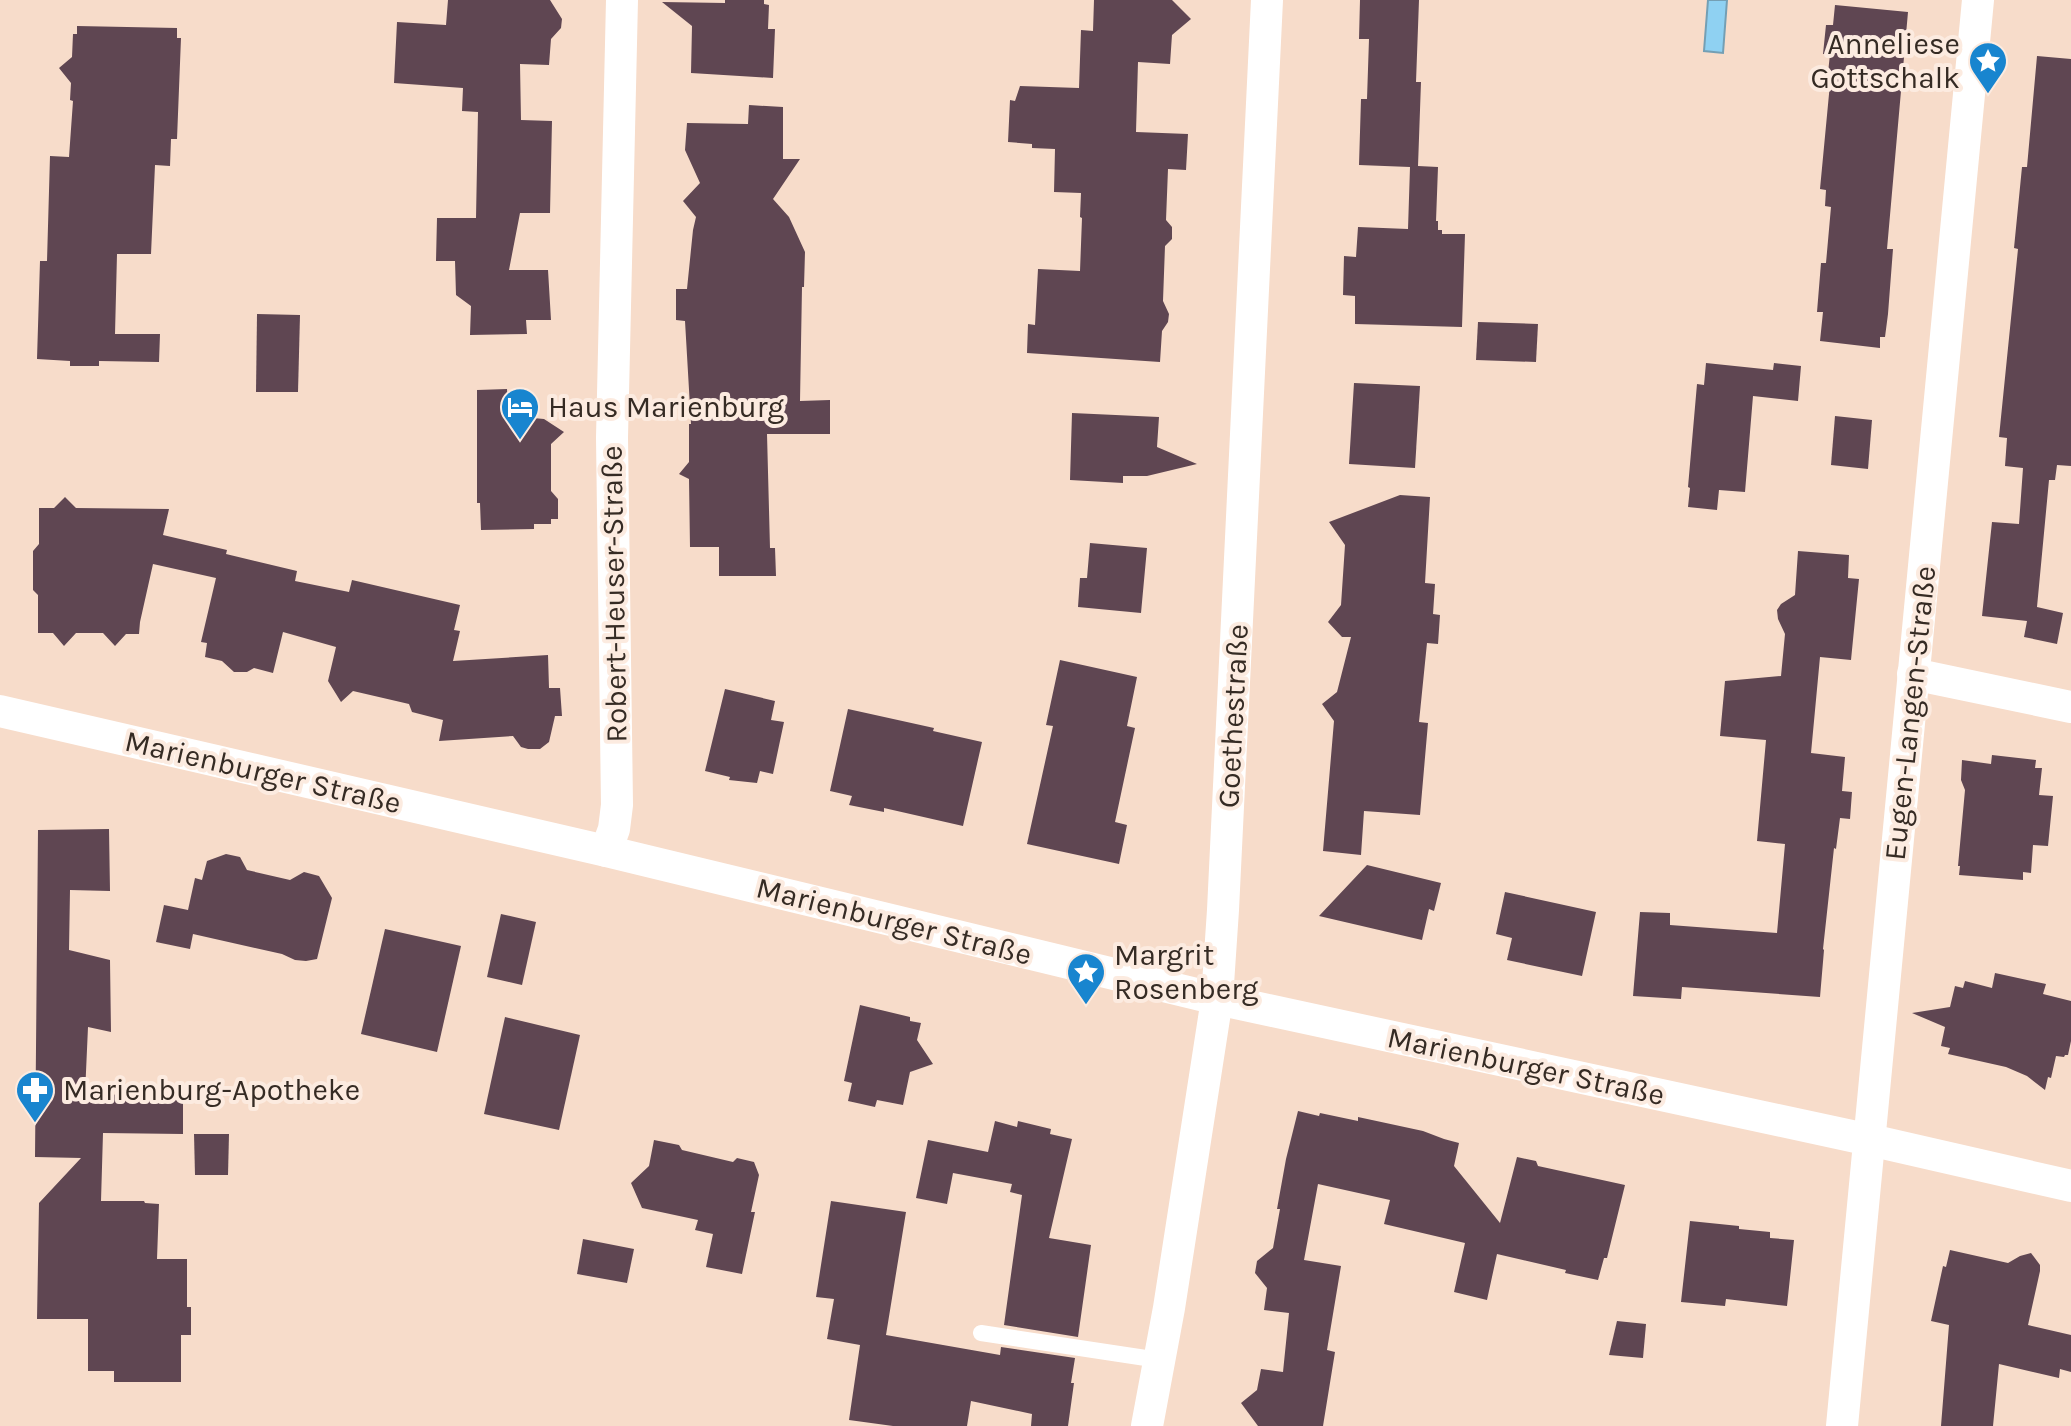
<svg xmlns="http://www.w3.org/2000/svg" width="2071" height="1426" font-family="Karla,sans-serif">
  <rect width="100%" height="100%" fill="#f7dcca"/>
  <polygon fill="#8fd1f2" stroke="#749fb4" stroke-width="2" points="1708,0 1727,0 1723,53 1704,51"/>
  <g fill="#5f4652">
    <polygon points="448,0 550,0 562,19 561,28 551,39 549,65 520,64 521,120 552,121 550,213 520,213 509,270 548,270 551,320 526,320 527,334 470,335 471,306 456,295 455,261 436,261 437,218 476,218 478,112 462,111 463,88 394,83 397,22 446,25"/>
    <polygon points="725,0 764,0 764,4 769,5 768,29 775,29 773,78 691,73 692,26 662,2 725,3"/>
    <polygon points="1094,0 1172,0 1191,19 1172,35 1170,64 1138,62 1136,132 1188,134 1186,170 1168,169 1166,220 1172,227 1172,239 1165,246 1163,301 1169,314 1168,322 1162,331 1160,362 1027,353 1028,324 1035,325 1038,269 1080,271 1082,218 1080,217 1081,193 1054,192 1055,149 1032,148 1032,144 1008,142 1010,100 1015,101 1020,86 1079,88 1081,30 1093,31"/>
    <polygon points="1360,0 1419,0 1416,82 1421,82 1418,166 1438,167 1436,221 1438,221 1438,230 1442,230 1442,234 1465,234 1462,327 1355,324 1355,296 1343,295 1344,256 1356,257 1358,227 1408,229 1410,167 1359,165 1361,99 1367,99 1369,39 1359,39"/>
    <polygon points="1835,5 1908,12 1887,249 1893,249 1888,314 1885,337 1880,337 1880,348 1820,341 1823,312 1817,312 1821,263 1826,263 1831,207 1825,206 1826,190 1820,189 1831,73 1828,73 1830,54 1823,54 1826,25 1833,25"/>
    <polygon points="77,26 177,28 177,38 181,38 177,139 171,139 170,166 155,165 151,254 117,254 115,334 160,334 159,362 99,361 99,366 70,366 70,361 37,359 40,261 47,261 50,156 69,157 73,101 70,100 71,83 59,68 72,57 73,34 77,34"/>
    <polygon points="2037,56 2071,59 2071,466 2057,465 2055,480 2049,480 2037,607 2063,613 2057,644 2024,637 2027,621 1982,616 1992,522 2019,524 2023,468 2005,466 2007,438 1999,437 2018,249 2014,248 2022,167 2027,167"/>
    <polygon points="749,105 783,107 783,159 800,159 773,199 789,217 805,252 804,287 802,287 800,401 830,400 830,434 767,434 770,548 775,548 776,576 719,576 719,547 690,547 689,479 679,474 689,462 689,424 691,424 685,321 676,320 676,289 687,289 693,230 696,217 683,201 700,183 685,150 687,123 748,124"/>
    <polygon points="257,314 300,315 298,392 256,392"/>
    <polygon points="1478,322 1538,324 1536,362 1476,360"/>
    <polygon points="1706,363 1773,370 1774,363 1801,366 1798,401 1753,396 1745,492 1719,490 1717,510 1688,507 1690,488 1688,487 1697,384 1704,385"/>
    <polygon points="1354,383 1420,386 1415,468 1349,464"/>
    <polygon points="507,389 508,410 533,411 533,418 544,419 564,432 551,444 551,491 558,499 558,519 551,519 551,524 534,524 534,529 481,530 480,503 477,503 477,390"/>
    <polygon points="1072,413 1159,417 1157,447 1197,464 1147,476 1123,476 1123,483 1070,480"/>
    <polygon points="1835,416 1872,420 1868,469 1831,465"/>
    <polygon points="1400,495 1430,497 1425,583 1435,584 1433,614 1440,615 1438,644 1427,643 1419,722 1428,723 1420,815 1364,811 1361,855 1323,851 1334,721 1322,704 1337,692 1351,637 1342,637 1328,622 1341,605 1345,545 1329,522"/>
    <polygon points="65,497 76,508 169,509 163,535 227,550 226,554 297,571 295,581 349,592 352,580 460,605 454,630 460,631 453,661 548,655 549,688 560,688 562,716 555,716 549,742 540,749 528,749 521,747 513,736 439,741 443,720 412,712 409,704 353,691 341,702 328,681 336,647 283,632 273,673 254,668 247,672 234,672 222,661 205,657 207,643 201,642 216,578 153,564 140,622 139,634 126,634 115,646 103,633 76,633 64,646 53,633 38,633 38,595 33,590 33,551 39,544 39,508 54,508"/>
    <polygon points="1090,543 1147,548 1141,613 1078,607 1080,578 1087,578"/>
    <polygon points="1798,551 1849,555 1848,578 1859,579 1851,660 1820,657 1811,753 1845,757 1842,791 1852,792 1850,819 1840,818 1836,849 1834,848 1823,949 1824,950 1820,997 1682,987 1681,999 1633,996 1640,912 1670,913 1670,925 1777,933 1785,844 1757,841 1766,740 1720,736 1725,681 1781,676 1785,634 1778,619 1777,610 1781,604 1795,595"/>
    <polygon points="1060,660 1137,677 1127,726 1135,728 1115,822 1127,825 1119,864 1027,844 1053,726 1046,725"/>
    <polygon points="725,689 775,701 771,720 784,722 773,774 760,771 757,783 729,780 730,777 705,771"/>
    <polygon points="848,709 934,728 933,731 982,742 963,826 884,808 884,812 849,805 852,796 830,791"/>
    <polygon points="1992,755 2036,760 2035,768 2042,768 2039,795 2053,796 2048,846 2033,845 2031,873 2023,872 2023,880 1959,875 1960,866 1958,866 1965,790 1961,780 1962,760 1991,764"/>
    <polygon points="109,829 110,891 70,890 69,950 110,960 111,1032 88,1027 85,1094 183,1096 183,1134 103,1133 101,1201 144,1201 145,1203 159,1204 157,1259 187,1259 187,1307 191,1307 191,1335 181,1335 181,1382 114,1382 114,1371 88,1371 88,1319 37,1319 39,1203 81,1158 35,1157 38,830"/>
    <polygon points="226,854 240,857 247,870 290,880 304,872 319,876 332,898 317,959 306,961 295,960 282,954 193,934 190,949 156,942 164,905 188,910 195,878 202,880 207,861"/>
    <polygon points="1367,865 1441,883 1434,911 1429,909 1422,940 1319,916"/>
    <polygon points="1505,892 1596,912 1582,976 1507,960 1512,938 1496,934"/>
    <polygon points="501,914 536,922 522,985 487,977"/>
    <polygon points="385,929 461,946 437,1052 361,1034"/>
    <polygon points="1995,973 2046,984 2043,994 2071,1001 2071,1041 2068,1055 2065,1055 2064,1057 2056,1056 2051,1078 2048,1077 2045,1090 2027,1076 2006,1067 1948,1054 1950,1048 1941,1046 1945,1027 1912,1013 1950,1007 1955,986 1963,988 1965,981 1992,988"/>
    <polygon points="860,1005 910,1017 910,1021 921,1023 917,1040 933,1064 910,1072 903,1105 877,1100 875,1107 848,1101 852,1083 844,1081"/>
    <polygon points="505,1017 580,1035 559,1130 484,1114"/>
    <polygon points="1298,1111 1319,1116 1320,1113 1358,1121 1358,1117 1423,1131 1444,1139 1459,1143 1454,1166 1500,1223 1517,1157 1536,1161 1538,1166 1625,1185 1607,1258 1604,1258 1598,1280 1565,1273 1566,1270 1497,1254 1487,1300 1454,1292 1465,1243 1384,1224 1390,1200 1318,1184 1304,1260 1341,1266 1327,1350 1335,1352 1323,1426 1258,1426 1241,1403 1257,1390 1261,1369 1283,1372 1289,1313 1264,1310 1267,1288 1255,1273 1257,1261 1273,1248 1280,1209 1277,1209 1286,1159"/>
    <polygon points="995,1121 1017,1127 1018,1121 1022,1122 1051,1129 1050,1134 1072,1139 1049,1238 1091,1245 1078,1337 1004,1325 1022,1195 1010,1192 1012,1184 953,1173 947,1204 916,1198 928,1140 988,1152"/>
    <polygon points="194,1134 229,1134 228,1175 195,1175"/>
    <polygon points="654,1140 679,1145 682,1150 733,1162 737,1158 754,1162 759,1175 751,1212 755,1212 742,1274 706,1267 713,1234 695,1230 698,1220 642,1208 631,1183 649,1166"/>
    <polygon points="831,1201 906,1212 886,1335 1000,1355 1001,1347 1075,1358 1071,1383 1074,1383 1068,1426 1031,1426 1032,1414 971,1401 967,1426 893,1426 849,1420 860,1345 827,1339 834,1299 816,1297"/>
    <polygon points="1690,1221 1739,1226 1739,1229 1770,1232 1770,1238 1794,1240 1787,1306 1726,1299 1725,1306 1681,1302"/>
    <polygon points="583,1239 634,1249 627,1283 577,1274"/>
    <polygon points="1950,1250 2008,1263 2020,1256 2031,1253 2040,1265 2040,1271 2028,1325 2071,1335 2071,1372 2060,1369 2059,1378 1999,1364 1993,1426 1941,1426 1949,1325 1931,1321 1943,1266 1946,1267"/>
    <polygon points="1617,1321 1646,1324 1643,1358 1609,1355"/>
  </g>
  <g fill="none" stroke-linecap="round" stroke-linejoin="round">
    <polyline stroke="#fff" stroke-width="16" points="981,1333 1159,1360"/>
    <g stroke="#fff" stroke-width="32">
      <polyline points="1913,674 2071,707"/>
      <polyline points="0,711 606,851 1217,999 1870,1140 2071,1186"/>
      <polyline points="606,851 614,829 617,805 612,438 622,0"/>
      <polyline points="1147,1426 1169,1308 1217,999 1223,910 1267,0"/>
      <polyline points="1842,1426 1978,0"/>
    </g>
  </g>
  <defs>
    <g id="sight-pin" transform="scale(2)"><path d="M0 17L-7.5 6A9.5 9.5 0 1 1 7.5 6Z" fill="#1885cf" stroke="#fcebe0"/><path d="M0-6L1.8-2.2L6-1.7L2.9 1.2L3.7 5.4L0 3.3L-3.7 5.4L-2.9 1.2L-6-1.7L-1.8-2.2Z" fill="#fff"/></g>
    <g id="hotel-pin" transform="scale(2)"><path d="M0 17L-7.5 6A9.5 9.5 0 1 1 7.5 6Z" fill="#1885cf" stroke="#fcebe0"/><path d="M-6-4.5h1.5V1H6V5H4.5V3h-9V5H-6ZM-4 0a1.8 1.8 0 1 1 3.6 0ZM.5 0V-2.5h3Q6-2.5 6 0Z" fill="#fff"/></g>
    <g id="pharmacy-pin" transform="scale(2)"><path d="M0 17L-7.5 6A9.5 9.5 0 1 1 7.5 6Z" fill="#1885cf" stroke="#fcebe0"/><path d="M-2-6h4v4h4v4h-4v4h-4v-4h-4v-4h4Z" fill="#fff"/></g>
  </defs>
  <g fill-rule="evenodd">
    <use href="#sight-pin" x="1988" y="61"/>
    <use href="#hotel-pin" x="520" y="407"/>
    <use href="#sight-pin" x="1086" y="972"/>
    <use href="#pharmacy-pin" x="35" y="1090"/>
  </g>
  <g text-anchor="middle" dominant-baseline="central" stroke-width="8" stroke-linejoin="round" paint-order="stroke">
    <g font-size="30" fill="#352b24" stroke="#fcebe0" text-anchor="start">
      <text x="1960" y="44" text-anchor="end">Anneliese<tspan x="1960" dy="34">Gottschalk</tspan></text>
      <text x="548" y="407">Haus Marienburg</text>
      <text x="1114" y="955">Margrit<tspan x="1114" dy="34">Rosenberg</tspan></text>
      <text x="63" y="1090">Marienburg-Apotheke</text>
    </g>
    <g font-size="30" fill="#352b24" stroke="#fcebe0">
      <text transform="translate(614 594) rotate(-91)">Robert-Heuser-Straße</text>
      <text transform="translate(1910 713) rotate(-84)">Eugen-Langen-Straße</text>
      <text transform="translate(1233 716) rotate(-87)">Goethestraße</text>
      <text transform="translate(263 772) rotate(13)">Marienburger Straße</text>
      <text transform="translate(894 921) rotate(14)">Marienburger Straße</text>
      <text transform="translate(1526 1066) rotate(12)">Marienburger Straße</text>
    </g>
  </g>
</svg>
